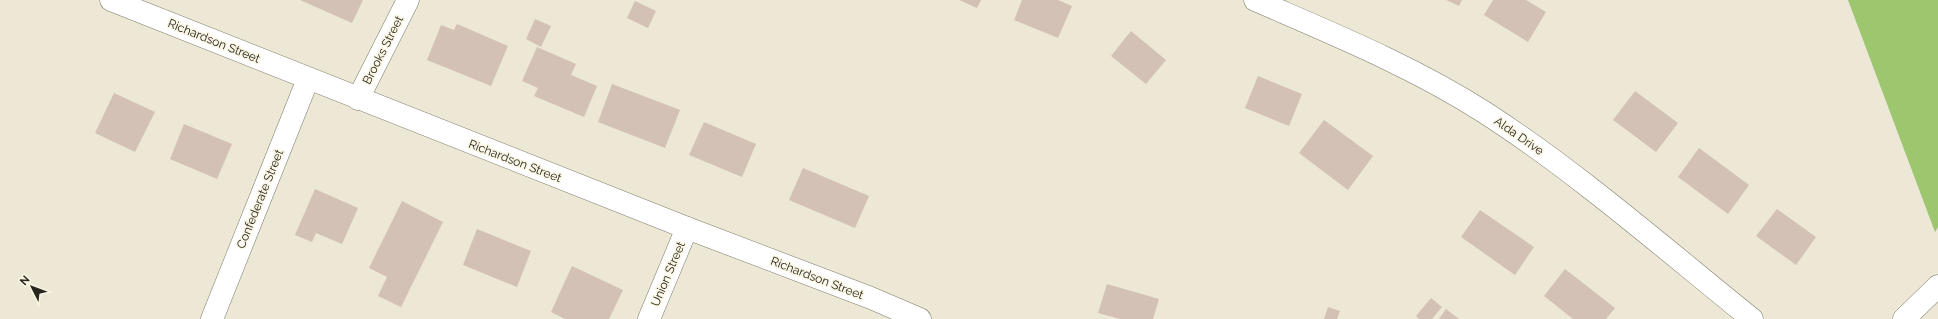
<svg xmlns="http://www.w3.org/2000/svg" width="1938" height="319" font-family="Raleway,sans-serif">
  <rect width="100%" height="100%" fill="#ece8d5"/>
  <polygon fill="#9dc76f" points="1848,0 1938,0 1938,227 1935,232"/>
  <g fill="#d3c1b5">
    <polygon points="300,0 363,0 352,23"/>
    <polygon points="959,0 981,0 977,8"/>
    <polygon points="1022,0 1058,0 1072,6 1058,38 1014,20"/>
    <polygon points="1446,0 1462,0 1459,6"/>
    <polygon points="1493,0 1526,0 1546,12 1528,42 1484,15"/>
    <polygon points="635,1 656,11 648,28 627,18"/>
    <polygon points="535,19 551,26 541,47 526,39"/>
    <polygon points="457,24 508,46 491,86 427,60 441,25 454,30"/>
    <polygon points="1131,31 1166,60 1146,84 1111,56"/>
    <polygon points="537,47 576,64 571,75 597,86 584,117 534,96 538,88 522,81"/>
    <polygon points="1258,76 1302,94 1289,126 1245,108"/>
    <polygon points="612,84 680,110 665,148 598,122"/>
    <polygon points="1635,91 1678,123 1656,152 1613,120"/>
    <polygon points="114,93 155,112 135,152 95,133"/>
    <polygon points="1324,120 1373,156 1348,190 1299,153"/>
    <polygon points="704,122 756,144 742,177 689,155"/>
    <polygon points="184,124 232,144 217,179 170,159"/>
    <polygon points="1699,148 1749,185 1728,214 1678,177"/>
    <polygon points="803,168 869,196 855,228 789,200"/>
    <polygon points="315,189 358,208 342,244 316,233 312,242 295,235"/>
    <polygon points="402,201 443,222 401,307 378,296 387,277 369,268"/>
    <polygon points="1777,209 1816,237 1796,265 1756,236"/>
    <polygon points="1480,210 1534,247 1515,275 1461,237"/>
    <polygon points="477,229 531,251 517,287 463,265"/>
    <polygon points="572,266 623,290 609,319 565,319 551,312"/>
    <polygon points="1565,269 1615,308 1606,319 1573,319 1544,296"/>
    <polygon points="1107,284 1159,299 1153,319 1120,319 1098,313"/>
    <polygon points="1431,298 1442,307 1432,319 1419,319 1416,316"/>
    <polygon points="1328,307 1340,311 1337,319 1324,319"/>
    <polygon points="1446,309 1459,319 1439,319"/>
  </g>
  <g fill="none" stroke-linecap="round" stroke-linejoin="round">
    <g stroke="#7f7b6a" stroke-width="23">
      <g id="minor">
        <polyline points="111,0 687,228 871,298 920,319"/>
        <path d="M1255 0C1333 34 1412 66 1484 112 1577 172 1665 249 1752 319"/>
        <polyline points="358,99 408,0"/>
        <polyline points="212,319 308,79"/>
        <polyline points="649,319 687,228"/>
        <polyline points="1904,319 1938,286"/>
      </g>
    </g>
    <use href="#minor" stroke="#fff" stroke-width="22"/>
  </g>
  <g text-anchor="middle" dominant-baseline="central" stroke-width="3" stroke-linejoin="round" paint-order="stroke">
    <g font-size="12" fill="#28261f" stroke="#faf5e2">
      <text transform="translate(214 41) rotate(22)">Richardson Street</text>
      <text transform="translate(383 50) rotate(-63)">Brooks Street</text>
      <text transform="translate(1519 136) rotate(35)">Alda Drive</text>
      <text transform="translate(515 161) rotate(21)">Richardson Street</text>
      <text transform="translate(260 199) rotate(-68)">Confederate Street</text>
      <text transform="translate(668 274) rotate(-67)">Union Street</text>
      <text transform="translate(817 278) rotate(21)">Richardson Street</text>
    </g>
  </g>
  <g transform="translate(32 287) rotate(312)" stroke="#faf5e2" stroke-width="3" paint-order="stroke">
  <path d="M0-3L7 15L0 10L-7 15Z" fill="#28261f"/>
  <text y="-6" font-size="11" font-weight="bold" text-anchor="middle" fill="#28261f">N</text>
  </g>
</svg>
